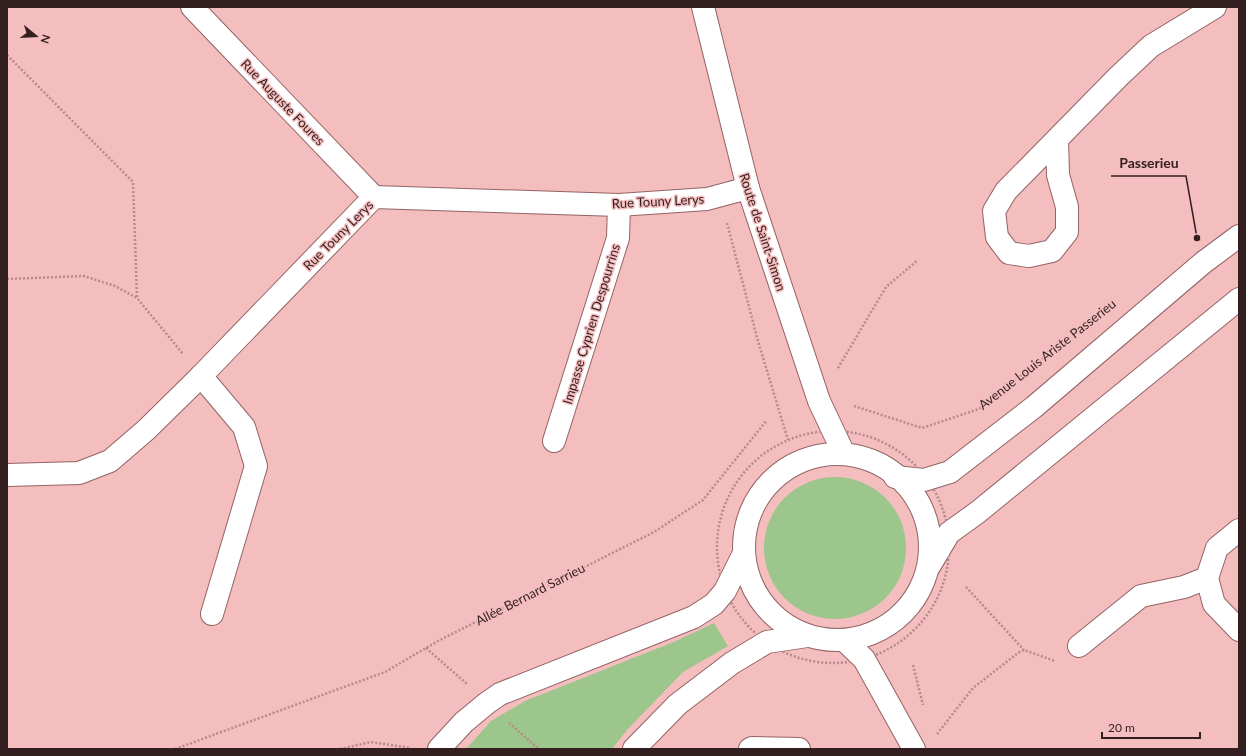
<svg xmlns="http://www.w3.org/2000/svg" width="1246" height="756" font-family="Lato,sans-serif">
  <rect width="100%" height="100%" fill="#f4bdbe"/>
  <g fill="#9dc68d">
    <circle cx="835" cy="548" r="71"/>
    <polygon points="714,623 728,646 683,672 627,730 612,749 466,749 491,721 525,701 676,641"/>
  </g>
  <g fill="none" stroke-linecap="round" stroke-linejoin="round">
    <g stroke="#936365" stroke-width="24">
      <g id="minor">
        <polyline points="192,7 374,197"/>
        <polyline points="703,7 748,188 819,401 843,452"/>
        <polyline points="1057,139 1058,175 1067,207 1067,232 1052,251 1029,256 1009,253 997,237 994,211 1006,191 1119,76 1151,46 1215,7"/>
        <polyline points="201,376 244,427 256,466 212,614"/>
        <polyline points="554,441 618,238 619,205"/>
        <circle cx="837" cy="547" r="93"/>
        <polyline points="7,475 79,473 110,461 146,430 201,376 374,197 619,205 707,199 748,188"/>
        <polyline points="895,477 924,480 950,472 1034,407 1204,262 1239,236"/>
        <polyline points="1239,530 1217,548 1207,578 1214,604 1239,630"/>
        <polyline points="930,565 949,533 978,512 1239,299"/>
        <polyline points="844,640 864,659 914,749"/>
        <polyline points="1079,646 1141,596 1184,587 1207,578"/>
        <polyline points="439,749 464,722 487,703 500,694 694,617 714,604 725,591 744,553"/>
        <polyline points="634,749 678,704 732,663 767,642 807,636"/>
        <polyline points="750,749 752,748 799,749"/>
      </g>
    </g>
    <g stroke="#b68a8b" stroke-width="2.5" stroke-dasharray="2 2" stroke-linecap="butt">
      <polyline points="7,55 133,182 137,298"/>
      <polyline points="727,223 758,341 788,440"/>
      <polyline points="7,279 84,276 115,286 137,298 183,354"/>
      <polyline points="838,368 886,287 918,260"/>
      <polyline points="854,406 922,428 979,409 1049,354"/>
      <circle cx="833" cy="547" r="116"/>
      <polyline points="966,587 1024,650"/>
      <polyline points="426,648 467,684"/>
      <polyline points="913,665 923,705"/>
      <polyline points="509,723 539,749"/>
      <polyline points="937,734 973,688 1018,653 1024,650 1055,661"/>
      <polyline points="175,749 385,672 438,641 654,532 703,500 767,420"/>
      <polyline points="340,749 371,742 411,748"/>
    </g>
    <use href="#minor" stroke="#fff" stroke-width="22"/>
  </g>
  <g text-anchor="middle" dominant-baseline="central" stroke-width="3" stroke-linejoin="round" paint-order="stroke">
    <g font-size="13" fill="#331f20" stroke="#f4bdbe">
      <text transform="translate(283 102) rotate(46)">Rue Auguste Foures</text>
      <text transform="translate(658 201) rotate(-3)">Rue Touny Lerys</text>
      <text transform="translate(763 232) rotate(72)">Route de Saint-Simon</text>
      <text transform="translate(338 235) rotate(-45)">Rue Touny Lerys</text>
      <text transform="translate(591 324) rotate(-73)">Impasse Cyprien Despourrins</text>
      <text transform="translate(1047 354) rotate(-38)">Avenue Louis Ariste Passerieu</text>
      <text transform="translate(530 594) rotate(-27)">Allée Bernard Sarrieu</text>
    </g>
  </g>
  <path fill="none" stroke="#331f20" stroke-width="1.5" d="M1197 238L1186 176H1111"/>
  <circle fill="#331f20" stroke="#f4bdbe" stroke-width="1.5" cx="1197" cy="238" r="4"/>
  <g font-size="14" text-anchor="middle" font-weight="bold" fill="#331f20" stroke="#f4bdbe" stroke-width="3" stroke-linejoin="round" paint-order="stroke">
    <text x="1149" y="168">Passerieu</text>
  </g>
  <rect width="1246" height="756" fill="none" stroke="#331f20" stroke-width="16"/>
  <g transform="translate(36 36) rotate(108)" stroke="#f4bdbe" stroke-width="3" paint-order="stroke">
  <path d="M0-3L7 15L0 10L-7 15Z" fill="#331f20"/>
  <text y="-6" font-size="11" font-weight="bold" text-anchor="middle" fill="#331f20">N</text>
  </g>
  <path d="M1102 732v6h98v-6" fill="none" stroke="#331f20" stroke-width="2"/>
  <text x="1108" y="732" font-size="12" fill="#331f20" stroke="#f4bdbe" stroke-width="3" paint-order="stroke">20 m</text>
</svg>
